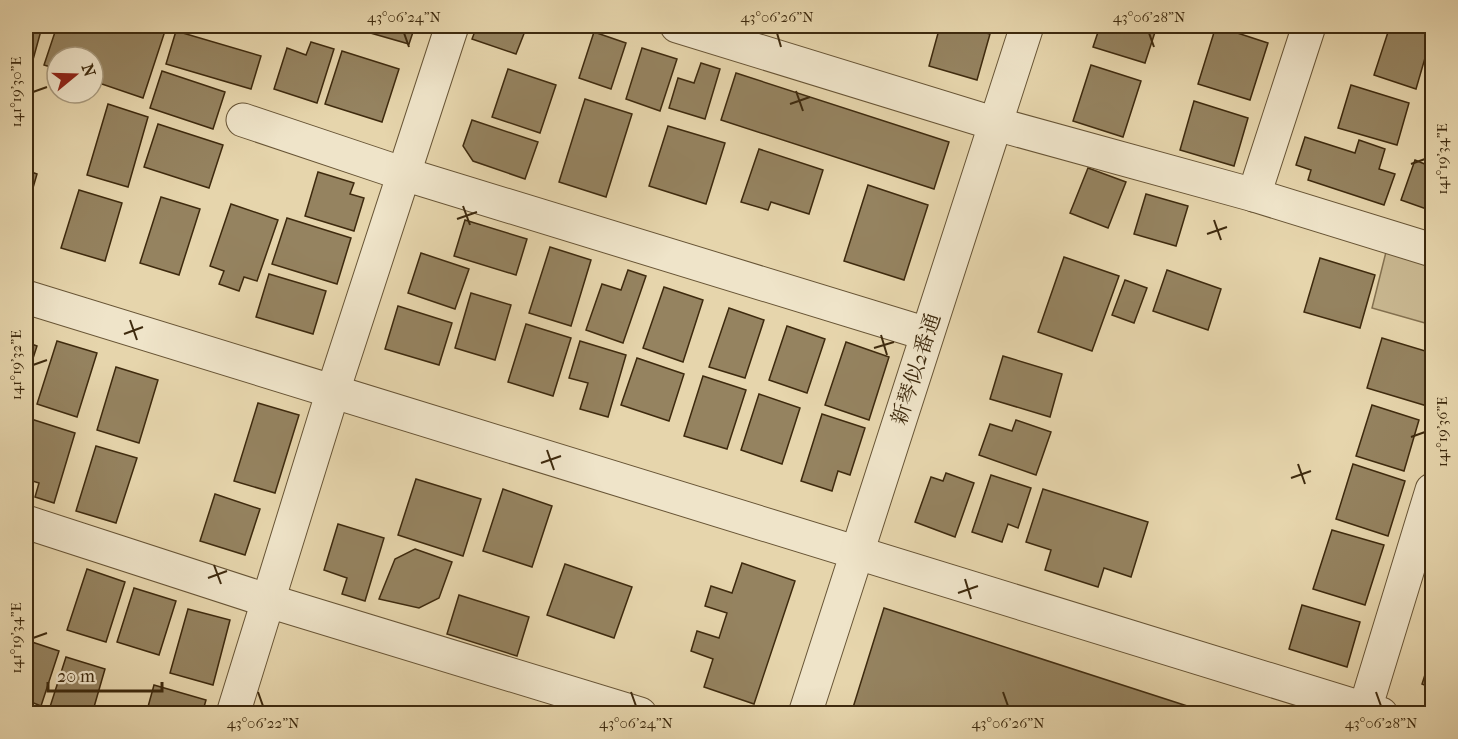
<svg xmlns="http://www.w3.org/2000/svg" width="1458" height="739" font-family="'IM FELL French Canon','Noto Serif JP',serif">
  <rect width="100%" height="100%" fill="#e6d5ac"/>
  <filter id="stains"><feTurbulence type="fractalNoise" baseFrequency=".00333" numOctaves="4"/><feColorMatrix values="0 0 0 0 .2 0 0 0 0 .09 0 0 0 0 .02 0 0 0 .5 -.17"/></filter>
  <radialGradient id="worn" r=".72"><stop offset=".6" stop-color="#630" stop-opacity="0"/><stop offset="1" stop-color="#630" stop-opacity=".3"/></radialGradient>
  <polygon fill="#c9b891" stroke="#847150" stroke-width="1.5" points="1386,252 1432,266 1432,325 1372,308"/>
  <g fill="#958360" stroke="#3e2a0e" stroke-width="1.5">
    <polygon points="26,26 42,27 31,67 26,65"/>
    <polygon points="57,26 149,26 165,31 143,98 93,81 93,57 57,57 57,69 44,65"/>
    <polygon points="346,26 415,26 409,44"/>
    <polygon points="477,26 527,26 516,54 472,39"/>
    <polygon points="940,26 961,26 990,34 977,80 929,66"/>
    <polygon points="1100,26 1157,26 1145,63 1093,47"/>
    <polygon points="1216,26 1268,43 1250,100 1198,84"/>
    <polygon points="1253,26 1268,26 1267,30"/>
    <polygon points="1390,26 1432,26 1432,34 1416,89 1374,75"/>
    <polygon points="176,31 261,56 251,89 166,64"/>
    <polygon points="594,32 626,43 611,89 579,78"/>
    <polygon points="311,42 334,49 317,103 274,89 287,48 306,55"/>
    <polygon points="642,48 677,59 660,111 626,99"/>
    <polygon points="342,51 399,69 382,122 325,104"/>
    <polygon points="701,63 720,69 705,119 669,108 678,78 694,83"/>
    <polygon points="1091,65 1141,81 1123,137 1073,121"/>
    <polygon points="508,69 556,85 540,133 492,117"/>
    <polygon points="162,71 225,92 213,129 150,108"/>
    <polygon points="736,73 949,142 934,189 721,120"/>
    <polygon points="1351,85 1409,103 1397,145 1338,128"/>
    <polygon points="585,99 632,114 606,197 559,182"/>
    <polygon points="1194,101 1248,118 1234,166 1180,150"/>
    <polygon points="108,104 148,117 128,187 87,175"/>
    <polygon points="472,120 538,142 525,179 473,161 463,146"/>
    <polygon points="158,124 223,145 209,188 144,167"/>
    <polygon points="668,126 725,143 706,204 649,186"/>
    <polygon points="1305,137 1355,153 1359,140 1385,149 1379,169 1395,174 1384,205 1308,180 1311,170 1296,165"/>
    <polygon points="759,149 823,170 809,214 771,202 768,210 741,202"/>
    <polygon points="1415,160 1432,167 1432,211 1401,200"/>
    <polygon points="1088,168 1126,182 1108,228 1070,213"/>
    <polygon points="26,170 37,174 26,212"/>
    <polygon points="318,172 354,183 350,194 364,198 354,231 305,216"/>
    <polygon points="868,185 928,205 904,280 844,261"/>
    <polygon points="79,190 122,203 105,261 61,248"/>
    <polygon points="1146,194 1188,206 1176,246 1134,234"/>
    <polygon points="161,197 200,209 179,275 140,263"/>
    <polygon points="231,204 278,220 257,281 244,277 239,291 219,284 224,271 210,266"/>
    <polygon points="287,218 351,238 337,284 272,264"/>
    <polygon points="465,220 527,239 516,275 454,256"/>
    <polygon points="550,247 591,260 571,326 529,313"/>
    <polygon points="421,253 469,269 455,309 408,293"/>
    <polygon points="1064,257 1119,276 1092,351 1038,332"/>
    <polygon points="1320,258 1375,275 1360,328 1304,312"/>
    <polygon points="628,270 646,276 623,343 586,330 602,284 621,290"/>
    <polygon points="1167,270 1221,289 1208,330 1153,311"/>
    <polygon points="269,274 326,291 313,334 256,317"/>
    <polygon points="1125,280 1147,288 1134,323 1112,315"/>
    <polygon points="664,287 703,300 683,362 643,348"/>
    <polygon points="471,293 511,305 495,360 455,348"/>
    <polygon points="398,306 452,323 439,365 385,349"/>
    <polygon points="729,308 764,320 745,378 709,367"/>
    <polygon points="526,324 571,338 553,396 508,382"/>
    <polygon points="787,326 825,339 807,393 769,380"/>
    <polygon points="1382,338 1432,353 1432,386 1427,406 1367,388"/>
    <polygon points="57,341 97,353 77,417 37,404"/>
    <polygon points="580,341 626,355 608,417 580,409 588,383 569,378"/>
    <polygon points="26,342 37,346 26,380"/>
    <polygon points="846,342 889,357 869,420 825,405"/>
    <polygon points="1003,356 1062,374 1050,417 990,399"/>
    <polygon points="637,358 684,374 669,421 621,405"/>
    <polygon points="116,367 158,380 139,443 97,430"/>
    <polygon points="703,376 746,390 727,449 684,436"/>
    <polygon points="759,394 800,408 782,464 741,450"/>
    <polygon points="258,403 299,415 275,493 234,481"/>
    <polygon points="1372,405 1419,420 1404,471 1356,456"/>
    <polygon points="822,414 865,428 850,475 838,471 832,491 801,481"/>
    <polygon points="28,418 75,433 54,503 35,497 39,483 26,479 26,427"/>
    <polygon points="1016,420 1051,432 1036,475 979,455 990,424 1012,431"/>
    <polygon points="96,446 137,458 116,523 76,511"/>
    <polygon points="1353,464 1405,481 1388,536 1336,519"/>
    <polygon points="946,473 974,483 955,537 915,522 931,477 943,481"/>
    <polygon points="991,475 1031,488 1018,528 1008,524 1002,542 972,532"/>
    <polygon points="416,479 481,499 463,556 398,535"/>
    <polygon points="503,489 552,506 532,567 483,551"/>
    <polygon points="1043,489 1148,522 1131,577 1104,568 1098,587 1045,570 1051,550 1026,542"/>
    <polygon points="215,494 260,509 245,555 200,541"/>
    <polygon points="338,524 384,538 365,601 342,594 347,578 324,570"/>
    <polygon points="1332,530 1384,545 1365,605 1313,589"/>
    <polygon points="415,549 452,562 439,598 419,608 379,599 395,559"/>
    <polygon points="742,563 795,581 754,704 704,687 713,659 691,651 697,631 719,638 727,613 705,606 711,586 732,593"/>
    <polygon points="565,564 632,587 614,638 547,615"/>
    <polygon points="87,569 125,582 106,642 67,630"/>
    <polygon points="134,588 176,601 159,655 117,642"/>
    <polygon points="459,595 529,617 517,656 447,634"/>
    <polygon points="1302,605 1360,622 1347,667 1289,649"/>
    <polygon points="884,608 1212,714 851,714"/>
    <polygon points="188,609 230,620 213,685 170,673"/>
    <polygon points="26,640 59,651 41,706 26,700"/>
    <polygon points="1432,653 1432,688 1422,684"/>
    <polygon points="66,657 105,669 92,714 61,714 49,710"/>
    <polygon points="154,685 206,700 202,714 146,714"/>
  </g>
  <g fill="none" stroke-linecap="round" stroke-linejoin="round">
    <g stroke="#685536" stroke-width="35">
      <g id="street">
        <polyline points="677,26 996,124 1254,195 1432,250"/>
        <polyline points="243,120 404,174 927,334"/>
        <polyline points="1254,195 1309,26"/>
        <polyline points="26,297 1381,714"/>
        <polyline points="26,522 269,601 640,714"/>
        <polyline points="1365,709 1432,490"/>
        <polyline points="233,714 333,391 452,26"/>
        <polyline points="805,714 1027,26"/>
      </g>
    </g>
    <use href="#street" stroke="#efe4c9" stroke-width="33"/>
  </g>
  <path fill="none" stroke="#3e2a0e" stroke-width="2" d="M404 33 409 47M777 33 781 47M1149 33 1154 47M796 91 803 111M33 92 47 87M790 104 810 97M1411 164 1425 159M463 206 470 225M457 219 477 212M1214 220 1221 240M1207 234 1227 227M130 320 137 340M124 334 143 327M881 335 887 355M874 348 894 342M33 365 47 360M1411 437 1425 432M547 450 554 470M541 463 561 456M1298 464 1305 484M1291 478 1311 471M214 565 221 584M208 578 227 571M965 579 971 599M958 593 978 586M33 638 47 633M258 692 263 706M631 692 636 706M1003 692 1008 706M1376 692 1381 706"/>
  <g text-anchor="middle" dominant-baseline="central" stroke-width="4.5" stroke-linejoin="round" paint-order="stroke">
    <g font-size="21" fill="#3e2a0e" stroke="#efe4c9">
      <text transform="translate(916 369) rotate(-72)">新琴似2番通</text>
    </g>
  </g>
  <rect width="1458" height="739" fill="none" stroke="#e6d5ac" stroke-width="66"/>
  <g transform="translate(75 75) rotate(71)"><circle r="28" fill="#efe4c9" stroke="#a89a7e" stroke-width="1.5"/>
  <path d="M0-4.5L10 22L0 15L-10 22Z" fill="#8f2418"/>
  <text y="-9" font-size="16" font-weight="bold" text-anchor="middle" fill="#3e2a0e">N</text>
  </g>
  <path d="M48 682v9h114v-9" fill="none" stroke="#3e2a0e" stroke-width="3"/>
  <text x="57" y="682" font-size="18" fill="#3e2a0e" stroke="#efe4c9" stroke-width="4.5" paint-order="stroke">20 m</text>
  <rect x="33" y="33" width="1392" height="673" fill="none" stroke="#3e2a0e" stroke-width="2"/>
  <g font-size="15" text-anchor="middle" fill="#3e2a0e">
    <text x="404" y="22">43°06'24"N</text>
    <text x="777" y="22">43°06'26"N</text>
    <text x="1149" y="22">43°06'28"N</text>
    <text transform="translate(16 92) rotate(-90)" y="5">141°19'30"E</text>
    <text transform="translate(1442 159) rotate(-90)" y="5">141°19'34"E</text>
    <text transform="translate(16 365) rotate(-90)" y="5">141°19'32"E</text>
    <text transform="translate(1442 432) rotate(-90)" y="5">141°19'36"E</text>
    <text transform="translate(16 638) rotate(-90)" y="5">141°19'34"E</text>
    <text x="263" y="728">43°06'22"N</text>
    <text x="636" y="728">43°06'24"N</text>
    <text x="1008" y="728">43°06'26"N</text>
    <text x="1381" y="728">43°06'28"N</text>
  </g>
  <rect width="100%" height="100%" filter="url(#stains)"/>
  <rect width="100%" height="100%" fill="url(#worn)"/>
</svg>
